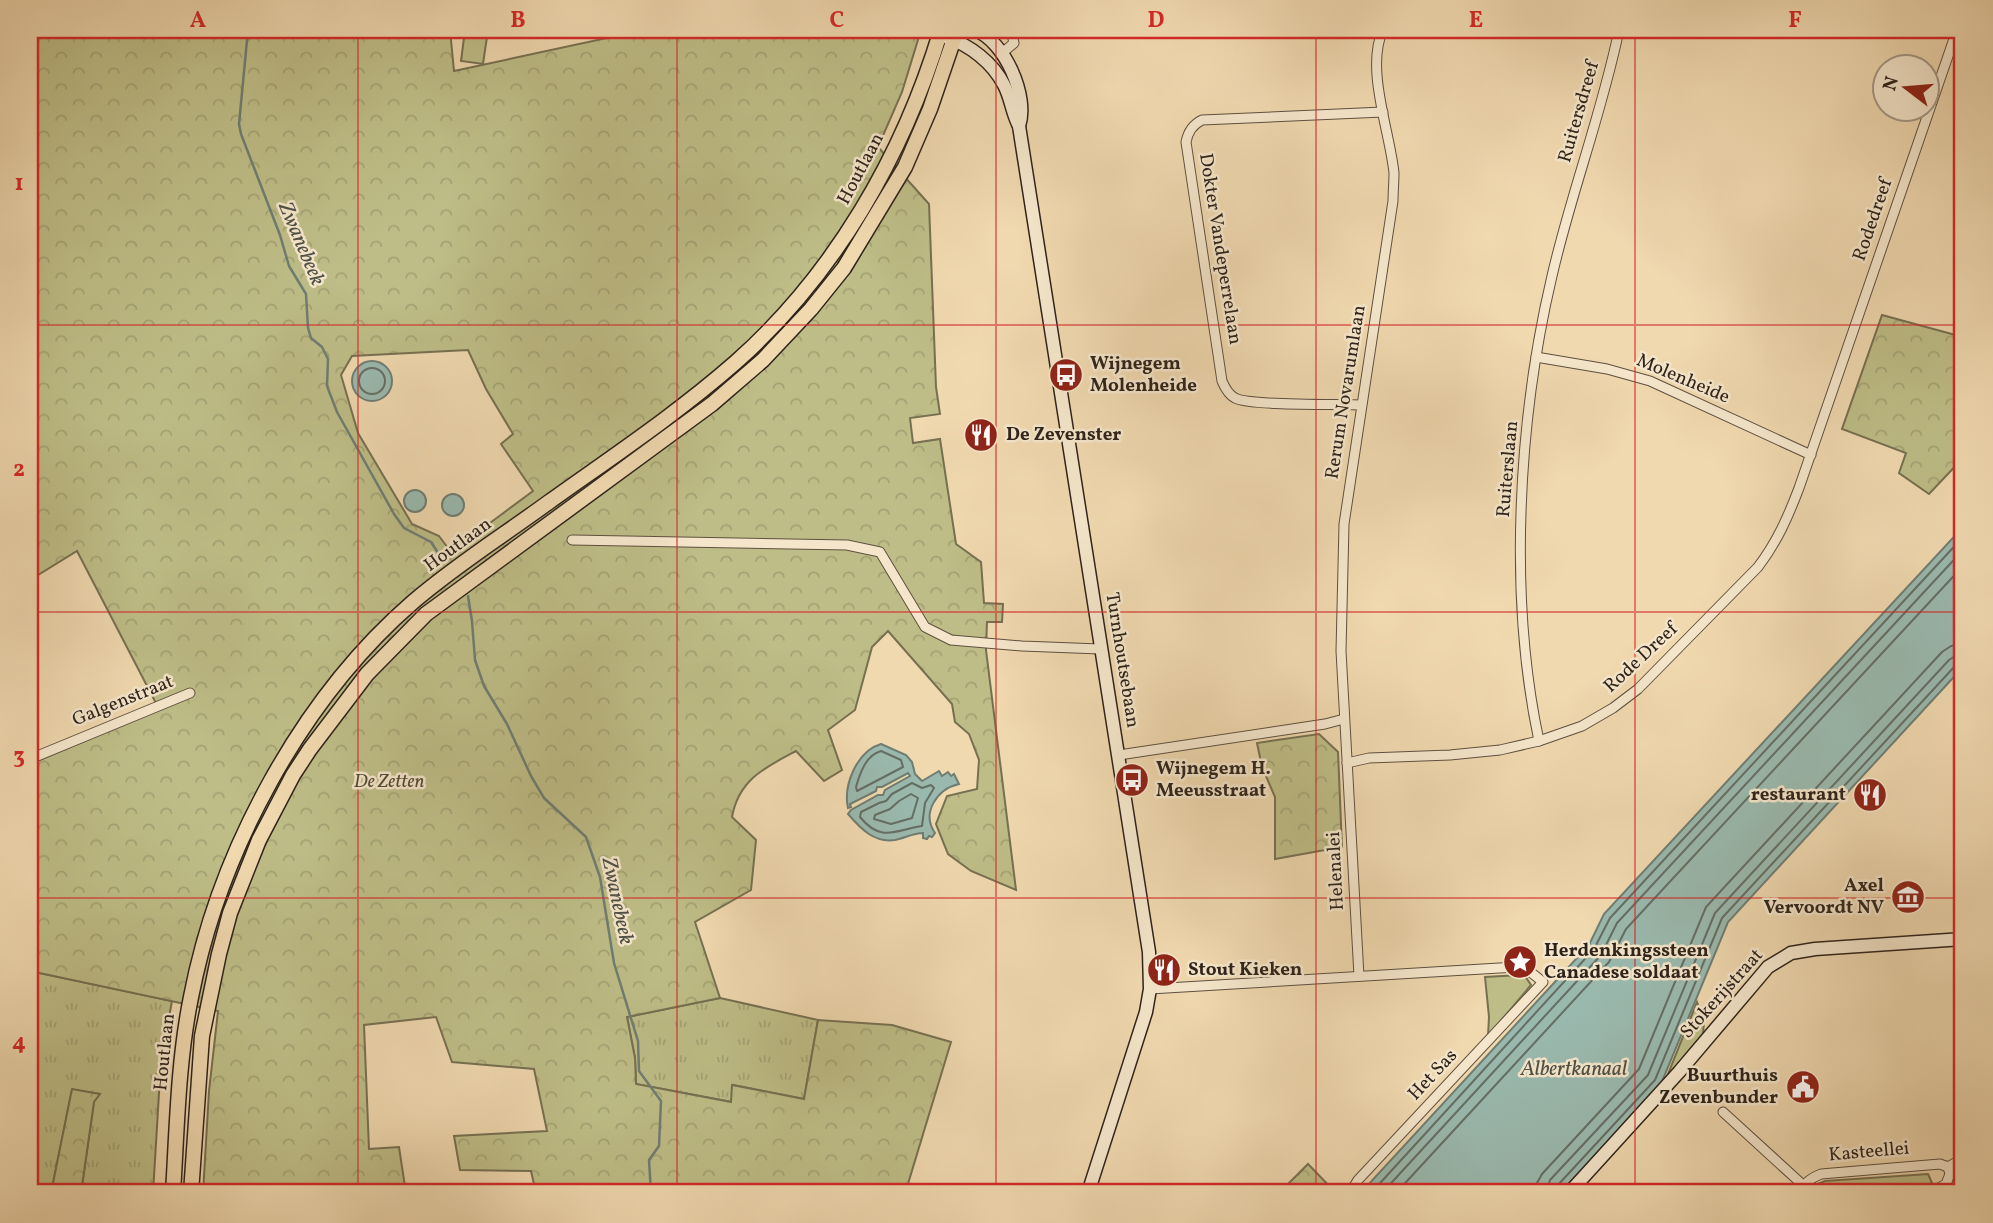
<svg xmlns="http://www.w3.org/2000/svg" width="1993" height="1223" font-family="Vollkorn,serif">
  <defs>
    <pattern id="grass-tufts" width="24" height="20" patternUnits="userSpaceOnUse" patternTransform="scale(1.75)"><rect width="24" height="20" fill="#bebd87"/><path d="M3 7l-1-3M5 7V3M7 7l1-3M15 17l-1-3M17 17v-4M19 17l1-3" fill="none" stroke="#a4a274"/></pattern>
    <pattern id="forest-crowns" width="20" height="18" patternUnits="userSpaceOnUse" patternTransform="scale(1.75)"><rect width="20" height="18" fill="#bebd87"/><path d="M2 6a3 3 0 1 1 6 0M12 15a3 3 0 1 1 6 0" fill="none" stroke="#a4a274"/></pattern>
  </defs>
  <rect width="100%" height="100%" fill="#f0d8af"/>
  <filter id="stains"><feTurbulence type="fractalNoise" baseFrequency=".00286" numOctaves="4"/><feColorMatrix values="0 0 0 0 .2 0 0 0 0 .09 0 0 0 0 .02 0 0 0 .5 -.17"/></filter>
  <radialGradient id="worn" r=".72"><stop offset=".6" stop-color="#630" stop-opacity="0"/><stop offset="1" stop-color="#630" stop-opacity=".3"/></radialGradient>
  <g fill="url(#grass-tufts)" stroke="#767051" stroke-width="2">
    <polygon points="30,971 172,1001 161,1060 153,1193 81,1193 94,1101 99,1094 72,1090 51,1193 30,1193"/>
    <polygon points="720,998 818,1020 804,1099 733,1085 732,1102 636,1084 635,1058 627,1017"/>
    <polygon points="1697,1002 1704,1022 1703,1034 1666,1079"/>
  </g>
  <g fill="url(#forest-crowns)" stroke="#767051" stroke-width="2" fill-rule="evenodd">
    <path d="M30 30H376L389 34 391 30H450L454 71 644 30H800L801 33 822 35 823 30H921L902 92 878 147 929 204 936 387 940 414 910 418 913 443 940 439 956 544 981 562 984 603 1003 604 1002 622H987L986 650 1016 890 971 871 948 854 936 824 947 796 977 789 979 760 969 734 955 722 952 704 888 631 872 647 855 710 828 730 842 770 824 781 796 751C766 767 739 779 732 817L756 840 751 890 695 922 720 998 627 1017 635 1058 636 1084 731 1102 732 1085 804 1099 818 1020 892 1025 951 1042 907 1187 903 1193H536L531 1171 460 1170 454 1136 547 1131 534 1069 452 1062 436 1017 364 1025 369 1149 399 1147 406 1193H203L209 1091 218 1011 30 971V764L159 709 77 551 30 580ZM468 350 486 389 513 434 501 444 533 491 451 552 439 536 412 524 358 433 341 375 352 356Z"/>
    <polygon points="1882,315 1963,337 1963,458 1929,494 1899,473 1906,453 1842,429"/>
    <polygon points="1319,734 1338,752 1342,847 1275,859 1275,797 1262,767 1257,743"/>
    <polygon points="72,1089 100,1094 94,1102 81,1193 51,1193"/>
    <polygon points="1308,1164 1336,1193 1279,1193"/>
  </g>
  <g fill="#bebd87" stroke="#767051" stroke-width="2">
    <polygon points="465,30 488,30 483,64 461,61"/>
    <polygon points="1520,975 1525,976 1531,985 1488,1036 1489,1017 1485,977"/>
    <polygon points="1928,1174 1932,1183 1908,1193 1810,1193 1813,1186 1825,1181"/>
  </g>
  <g fill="#9ab9ae" stroke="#6f7d73" stroke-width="2">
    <circle cx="372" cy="381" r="20"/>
    <circle cx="415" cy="501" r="11"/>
    <circle cx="453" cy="505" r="11"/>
    <polygon points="1963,527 1963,667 1728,922 1661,1084 1560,1193 1364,1193 1367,1186 1589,945 1604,914"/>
    <path d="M881 744 906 755 912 762 915 774 922 781 939 771 942 776 948 772 951 776 954 774 959 784C937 789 921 813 935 833L932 837 929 836 927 839 923 838V833C913 833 905 838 895 840 874 843 861 829 848 814L851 810 878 795H883L885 790 910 776 908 773 882 787H877L876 791 850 804 851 807 848 808C843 785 857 751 881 744Z"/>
  </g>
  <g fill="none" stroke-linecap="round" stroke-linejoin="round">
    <g stroke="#646e64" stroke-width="2">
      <circle cx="372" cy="381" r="13"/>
      <path d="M881 751 901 760 903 767 857 791 856 787C860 773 866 755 881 751Z"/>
      <path d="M912 783 922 788 931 785 934 788 925 803 922 826C896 830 881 843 860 817L861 812 879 803 886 801 892 794Z"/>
      <polygon points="911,794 918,798 912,818 891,824 874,819 875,815 890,809 899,801"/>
      <polyline points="1371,1193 1594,949 1610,918 1963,537"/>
      <polyline points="1382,1193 1601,955 1617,923 1963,550"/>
      <polyline points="1396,1193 1609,962 1626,929 1963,566"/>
      <polyline points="1536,1193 1537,1183 1542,1174 1639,1069 1706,907 1942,652 1951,646 1963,644"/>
      <polyline points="1546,1193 1550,1180 1648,1075 1715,913 1949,660 1955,656 1963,654"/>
      <polyline points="1555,1193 1557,1186 1655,1080 1722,918 1955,666 1963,663"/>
    </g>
    <g stroke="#6f7d73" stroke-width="2.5">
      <polyline points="248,30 239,124 241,134 280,235 289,266 306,294 308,328 311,338 322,347 328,359 327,386 337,412 394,514 404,528 431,542 440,556"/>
      <polyline points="468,596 472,621 475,660 484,686 507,724 531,776 544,798 586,837 600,877 614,963 638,1041 639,1071 661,1101 659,1146 649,1160 651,1193"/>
    </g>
    <g stroke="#5e5040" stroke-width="11">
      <g id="street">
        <polyline points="1001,54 1014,43 1011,30"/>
        <polyline points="1536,357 1607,369 1650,381 1811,455"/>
        <path d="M1361 405C1340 404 1249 406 1235 398 1229 395 1225 388 1222 381L1186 142C1188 132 1192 125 1202 120L1383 112"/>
        <polyline points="572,540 847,545 880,552 925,627 951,640 1022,646 1100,649"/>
        <path d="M1539 741C1508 596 1518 420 1552 276 1571 193 1602 113 1619 30"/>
        <polyline points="1119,755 1325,724 1344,719"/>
        <polyline points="30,759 190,693"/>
        <path d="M1347 763 1369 758 1450 755 1500 750 1539 741 1582 726 1613 708 1638 689 1758 567C1777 542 1788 517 1799 488L1957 30"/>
        <path d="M1359 976 1341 651 1344 524 1393 201C1393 192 1394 182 1394 173 1390 132 1365 68 1383 30"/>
        <polyline points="1150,989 1516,967 1528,970 1543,982 1358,1180 1350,1193"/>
        <polyline points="1723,1112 1804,1186"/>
        <path d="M1800 1193C1803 1183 1811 1178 1821 1174L1940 1164 1948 1167 1955 1163 1963 1162"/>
        <polyline points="1930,1193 1946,1184 1950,1174 1948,1167"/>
      </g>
    </g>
    <g stroke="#2e231b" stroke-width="15">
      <g id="secondary">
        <path d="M975 30C1005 41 1029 97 1019 126"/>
        <path d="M946 37C970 45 993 63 1004 85 1011 98 1012 113 1019 126L1149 952 1150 989 1146 1012 1088 1193"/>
        <polyline points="1569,1193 1679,1072 1768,967 1791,953 1815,949 1963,939"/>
      </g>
    </g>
    <g stroke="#2e231b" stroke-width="17">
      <g id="primary">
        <path d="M173 1193C177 1128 178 1061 191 997 219 852 301 699 413 602 456 565 504 535 549 502 612 457 678 413 736 362 835 274 903 156 941 30"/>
        <polyline points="191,1193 202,1036 219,954 230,913 259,840 293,775 310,749 367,674 426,614 712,404 763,360 811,309 844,268 905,167 930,109 957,30"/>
      </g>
    </g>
    <use href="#street" stroke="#f5e6cb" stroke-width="9"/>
    <use href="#secondary" stroke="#f5e6cb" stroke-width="12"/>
    <use href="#primary" stroke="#f0d8af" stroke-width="14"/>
  </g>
  <path fill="none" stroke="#d62828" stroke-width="2" stroke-opacity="0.55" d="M358 30V1193M677 30V1193M996 30V1193M1316 30V1193M1635 30V1193M30 325H1963M30 612H1963M30 898H1963"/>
  <defs>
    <g id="bus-disc" transform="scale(1.75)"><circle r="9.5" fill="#8f2418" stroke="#f5e6cb"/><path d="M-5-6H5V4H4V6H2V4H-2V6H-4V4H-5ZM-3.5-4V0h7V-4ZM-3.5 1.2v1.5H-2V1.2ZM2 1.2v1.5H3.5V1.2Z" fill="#fff"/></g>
    <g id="restaurant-disc" transform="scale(1.75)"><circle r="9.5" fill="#8f2418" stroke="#f5e6cb"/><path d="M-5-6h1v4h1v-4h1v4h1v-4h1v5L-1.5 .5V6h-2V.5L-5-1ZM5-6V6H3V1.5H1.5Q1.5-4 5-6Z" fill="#fff"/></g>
    <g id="museum-disc" transform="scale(1.75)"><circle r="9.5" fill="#8f2418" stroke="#f5e6cb"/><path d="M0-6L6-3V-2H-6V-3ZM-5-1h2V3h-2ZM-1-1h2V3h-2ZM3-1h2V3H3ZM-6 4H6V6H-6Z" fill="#fff"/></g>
    <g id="sight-disc" transform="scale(1.75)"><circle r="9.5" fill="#8f2418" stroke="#f5e6cb"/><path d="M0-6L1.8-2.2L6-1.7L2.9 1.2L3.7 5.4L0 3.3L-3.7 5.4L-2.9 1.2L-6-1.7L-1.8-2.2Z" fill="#fff"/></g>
    <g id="civic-disc" transform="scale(1.75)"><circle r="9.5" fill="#8f2418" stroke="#f5e6cb"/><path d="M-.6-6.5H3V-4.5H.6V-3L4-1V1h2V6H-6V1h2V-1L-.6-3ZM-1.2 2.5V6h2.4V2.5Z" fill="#fff"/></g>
  </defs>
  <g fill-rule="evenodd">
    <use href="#bus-disc" x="1066" y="375"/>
    <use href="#restaurant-disc" x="981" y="435"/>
    <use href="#bus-disc" x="1132" y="780"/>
    <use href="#restaurant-disc" x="1870" y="795"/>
    <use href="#museum-disc" x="1908" y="897"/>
    <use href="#sight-disc" x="1520" y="962"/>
    <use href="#restaurant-disc" x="1164" y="970"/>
    <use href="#civic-disc" x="1803" y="1087"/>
  </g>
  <g text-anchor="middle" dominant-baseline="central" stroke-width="5" stroke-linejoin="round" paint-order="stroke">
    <g font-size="19" fill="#2e231b" stroke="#f5e6cb">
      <text transform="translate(1579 112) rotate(-74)">Ruitersdreef</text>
      <text transform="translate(861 169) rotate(-62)">Houtlaan</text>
      <text transform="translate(1873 220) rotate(-71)">Rodedreef</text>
      <text transform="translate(1220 249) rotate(81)">Dokter Vandeperrelaan</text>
      <text transform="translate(1683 379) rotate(23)">Molenheide</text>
      <text transform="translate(1346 392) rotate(-81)">Rerum Novarumlaan</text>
      <text transform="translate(1508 469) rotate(-85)">Ruiterslaan</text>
      <text transform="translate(458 545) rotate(-36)">Houtlaan</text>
      <text transform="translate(1641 658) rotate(-43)">Rode Dreef</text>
      <text transform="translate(1122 660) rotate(81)">Turnhoutsebaan</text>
      <text transform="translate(123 701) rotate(-22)">Galgenstraat</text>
      <text transform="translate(1336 871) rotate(-93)">Helenalei</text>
      <text transform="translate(1722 994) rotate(-48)">Stokerijstraat</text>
      <text transform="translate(165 1052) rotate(-84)">Houtlaan</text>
      <text transform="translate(1433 1075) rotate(-47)">Het Sas</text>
      <text transform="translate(1869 1152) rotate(-5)">Kasteellei</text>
    </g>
    <g font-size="19" font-weight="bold" fill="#2e231b" stroke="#f5e6cb" text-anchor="start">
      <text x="1090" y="364">Wijnegem<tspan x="1090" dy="22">Molenheide</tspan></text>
      <text x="1006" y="435">De Zevenster</text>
      <text x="1156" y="769">Wijnegem H.<tspan x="1156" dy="22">Meeusstraat</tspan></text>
      <text x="1846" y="795" text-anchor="end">restaurant</text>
      <text x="1884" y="886" text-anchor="end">Axel<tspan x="1884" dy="22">Vervoordt NV</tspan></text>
      <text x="1544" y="951">Herdenkingssteen<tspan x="1544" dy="22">Canadese soldaat</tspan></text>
      <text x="1188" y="970">Stout Kieken</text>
      <text x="1778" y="1076" text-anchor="end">Buurthuis<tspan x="1778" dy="22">Zevenbunder</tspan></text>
    </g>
    <g font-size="19" font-style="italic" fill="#524a36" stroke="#f5e6cb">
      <text x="389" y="782">De Zetten</text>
    </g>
    <g font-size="21" font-style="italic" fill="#4e5047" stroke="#f5e6cb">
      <text transform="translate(301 244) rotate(67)">Zwanebeek</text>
      <text transform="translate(617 901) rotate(78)">Zwanebeek</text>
      <text x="1574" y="1069">Albertkanaal</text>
    </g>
  </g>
  <rect width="1993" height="1223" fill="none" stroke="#f0d8af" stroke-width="77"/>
  <g transform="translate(1906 88) rotate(286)"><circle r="33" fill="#f5e6cb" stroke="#a59885" stroke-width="2"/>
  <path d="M0-5L12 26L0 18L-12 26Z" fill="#8f2418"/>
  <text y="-10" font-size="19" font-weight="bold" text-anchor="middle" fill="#2e231b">N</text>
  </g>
  <rect x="38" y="38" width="1916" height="1146" fill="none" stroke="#d62828" stroke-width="2.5"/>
  <g font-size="23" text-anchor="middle" font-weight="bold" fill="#d62828">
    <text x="198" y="27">A</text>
    <text x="518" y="27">B</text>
    <text x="837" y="27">C</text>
    <text x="1156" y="27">D</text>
    <text x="1476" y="27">E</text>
    <text x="1795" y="27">F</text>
    <text x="19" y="190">1</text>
    <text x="19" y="476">2</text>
    <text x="19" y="763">3</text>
    <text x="19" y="1049">4</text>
  </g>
  <rect width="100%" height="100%" filter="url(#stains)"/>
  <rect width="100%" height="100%" fill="url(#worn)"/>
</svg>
